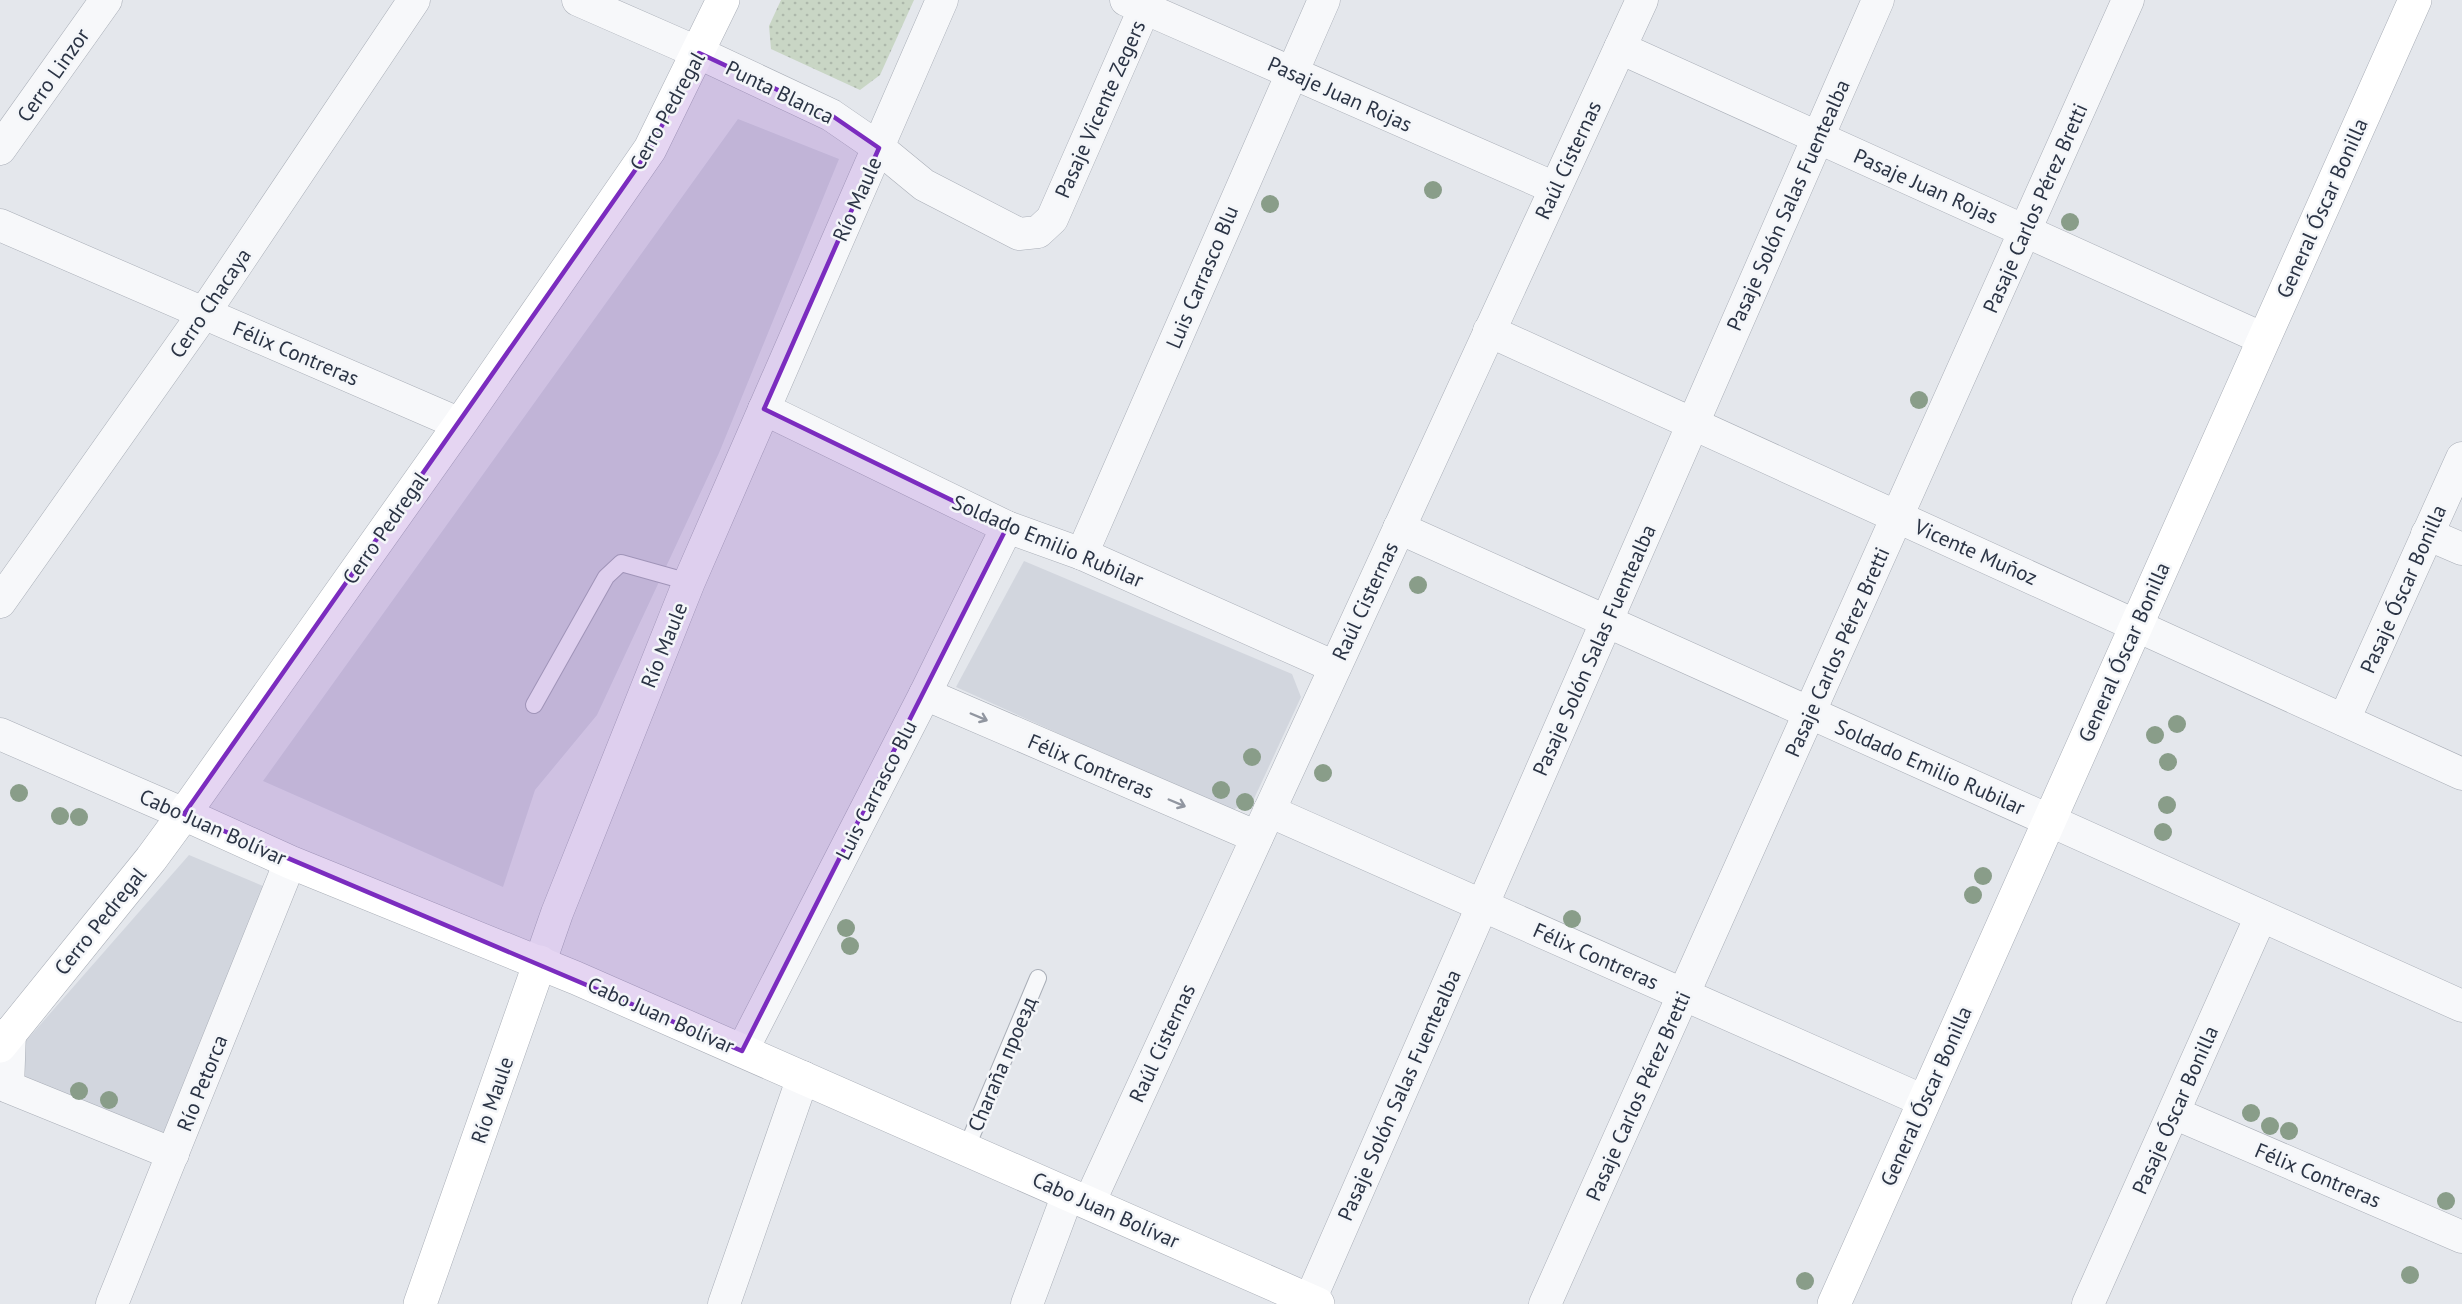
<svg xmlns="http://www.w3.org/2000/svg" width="2462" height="1304" font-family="'PT Sans',sans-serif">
  <defs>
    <pattern id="grass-dots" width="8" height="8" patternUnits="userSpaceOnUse" patternTransform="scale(1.5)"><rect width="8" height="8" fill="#c9d6c5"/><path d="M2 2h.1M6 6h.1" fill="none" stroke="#adb8ab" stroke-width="1.8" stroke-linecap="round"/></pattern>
  </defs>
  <rect width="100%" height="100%" fill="#e4e7ec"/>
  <g fill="#d2d6de">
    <polygon points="738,119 839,159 719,453 597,715 535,790 503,887 263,781"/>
    <polygon points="1024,561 1292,674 1301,697 1253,801 1230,811 956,687"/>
    <polygon points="189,855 263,886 165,1138 19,1079 18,1050"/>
  </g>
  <polygon fill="url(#grass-dots)" points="781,0 914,0 880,75 860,90 771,49 769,26"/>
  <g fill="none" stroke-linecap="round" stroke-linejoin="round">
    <g stroke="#a9aeb7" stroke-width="18">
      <g id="lane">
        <polyline points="534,705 606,577 621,563 689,582"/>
        <polyline points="966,1149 1038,978"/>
      </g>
    </g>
    <g stroke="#a9aeb7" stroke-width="33">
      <g id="street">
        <polyline points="578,0 699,53 831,115 879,148 924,185 1019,234 1038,232 1052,219 1148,0"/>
        <polyline points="1126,0 1555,188"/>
        <polyline points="1620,48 2264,339"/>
        <polyline points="0,149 106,0"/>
        <polyline points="0,225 460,424"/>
        <polyline points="1489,331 2462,774"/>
        <polyline points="764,409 1007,527 1082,554 1335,667"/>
        <polyline points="1399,528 2462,1006"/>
        <polyline points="2427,534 2462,549"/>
        <polyline points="1082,554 1324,0"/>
        <polyline points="0,602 204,313 414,0"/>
        <polyline points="925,694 1257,837"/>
        <polyline points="2344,720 2462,458"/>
        <polyline points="0,734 184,814"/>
        <polyline points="1269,811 1924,1101"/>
        <polyline points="540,962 557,913 689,582 942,0"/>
        <polyline points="10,1032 8,1087 173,1154"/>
        <polyline points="742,1051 925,694 1007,527"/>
        <polyline points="2174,1113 2462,1237"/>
        <polyline points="1089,1203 1642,0"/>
        <polyline points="1310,1300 1878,0"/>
        <polyline points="112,1304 290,862"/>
        <polyline points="724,1304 803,1077"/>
        <polyline points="1027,1304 1068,1194"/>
        <polyline points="1545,1304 2128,0"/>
        <polyline points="2088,1304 2261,916"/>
      </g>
    </g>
    <g stroke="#a9aeb7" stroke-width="34">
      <g id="secondary">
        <polyline points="184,814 290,862 576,978 1318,1304"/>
        <polyline points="0,1046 151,859 184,814 460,424 650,149 723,0"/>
        <polyline points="420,1304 540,962"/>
        <polyline points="1834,1304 2415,0"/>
      </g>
    </g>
    <use href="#lane" stroke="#f7f8fa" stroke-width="16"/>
    <use href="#street" stroke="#f7f8fa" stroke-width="32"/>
    <use href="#secondary" stroke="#fff" stroke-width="33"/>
  </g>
  <g fill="#899d89">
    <circle cx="1433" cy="190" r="9"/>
    <circle cx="1270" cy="204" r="9"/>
    <circle cx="2070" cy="222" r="9"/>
    <circle cx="1919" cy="400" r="9"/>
    <circle cx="1418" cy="585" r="9"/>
    <circle cx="2177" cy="724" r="9"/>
    <circle cx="2155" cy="735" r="9"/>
    <circle cx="1252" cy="757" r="9"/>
    <circle cx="2168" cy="762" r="9"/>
    <circle cx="1323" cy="773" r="9"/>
    <circle cx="1221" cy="790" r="9"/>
    <circle cx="19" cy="793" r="9"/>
    <circle cx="1245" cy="802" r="9"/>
    <circle cx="2167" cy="805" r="9"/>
    <circle cx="60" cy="816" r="9"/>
    <circle cx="79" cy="817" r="9"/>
    <circle cx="2163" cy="832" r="9"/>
    <circle cx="1983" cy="876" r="9"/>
    <circle cx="1973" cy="895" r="9"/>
    <circle cx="1572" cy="919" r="9"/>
    <circle cx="846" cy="928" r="9"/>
    <circle cx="850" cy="946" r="9"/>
    <circle cx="79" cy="1091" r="9"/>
    <circle cx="109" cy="1100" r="9"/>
    <circle cx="2251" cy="1113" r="9"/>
    <circle cx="2270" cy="1126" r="9"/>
    <circle cx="2289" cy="1131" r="9"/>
    <circle cx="2446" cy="1201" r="9"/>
    <circle cx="2410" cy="1275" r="9"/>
    <circle cx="1805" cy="1281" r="9"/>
  </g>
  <defs><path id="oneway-shaft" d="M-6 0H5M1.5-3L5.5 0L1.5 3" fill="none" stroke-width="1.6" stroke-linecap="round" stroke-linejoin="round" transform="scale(1.5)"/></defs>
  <g stroke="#9196a0">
    <use href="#oneway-shaft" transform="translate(979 717) rotate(23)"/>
    <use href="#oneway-shaft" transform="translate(1177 803) rotate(23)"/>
  </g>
  <path fill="#7b2cbf" fill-opacity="0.2" stroke="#7b2cbf" stroke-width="4.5" stroke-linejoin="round" d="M699 53 831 115 879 148 764 409 1007 527 742 1051 184 814 650 149Z"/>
  <g text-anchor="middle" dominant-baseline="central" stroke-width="5" stroke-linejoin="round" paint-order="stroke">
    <g font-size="21" fill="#2b3445" stroke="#f4f6f9">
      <text transform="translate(53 75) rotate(-55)">Cerro Linzor</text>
      <text transform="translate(780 92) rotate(26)">Punta Blanca</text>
      <text transform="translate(1340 94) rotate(24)">Pasaje Juan Rojas</text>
      <text transform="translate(1100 109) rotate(-66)">Pasaje Vicente Zegers</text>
      <text transform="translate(667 111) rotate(-61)">Cerro Pedregal</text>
      <text transform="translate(1568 160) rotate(-65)">Raúl Cisternas</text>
      <text transform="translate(1926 186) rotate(24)">Pasaje Juan Rojas</text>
      <text transform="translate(857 199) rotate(-66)">Río Maule</text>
      <text transform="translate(1788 205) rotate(-66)">Pasaje Solón Salas Fuentealba</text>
      <text transform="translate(2035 208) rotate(-66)">Pasaje Carlos Pérez Bretti</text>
      <text transform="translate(2322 208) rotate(-66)">General Óscar Bonilla</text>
      <text transform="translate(1202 277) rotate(-67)">Luis Carrasco Blu</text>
      <text transform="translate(210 303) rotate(-56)">Cerro Chacaya</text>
      <text transform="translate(296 353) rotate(23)">Félix Contreras</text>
      <text transform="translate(385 528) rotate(-55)">Cerro Pedregal</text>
      <text transform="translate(1048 541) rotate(23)">Soldado Emilio Rubilar</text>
      <text transform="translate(1976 552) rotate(24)">Vicente Muñoz</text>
      <text transform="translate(2403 589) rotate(-66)">Pasaje Óscar Bonilla</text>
      <text transform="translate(1365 601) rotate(-65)">Raúl Cisternas</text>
      <text transform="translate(664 645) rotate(-68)">Río Maule</text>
      <text transform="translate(1594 650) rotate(-66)">Pasaje Solón Salas Fuentealba</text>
      <text transform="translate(1837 652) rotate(-66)">Pasaje Carlos Pérez Bretti</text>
      <text transform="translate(2124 652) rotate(-66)">General Óscar Bonilla</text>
      <text transform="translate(1091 766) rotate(23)">Félix Contreras</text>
      <text transform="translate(1930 767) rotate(24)">Soldado Emilio Rubilar</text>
      <text transform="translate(876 790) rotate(-63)">Luis Carrasco Blu</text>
      <text transform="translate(213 827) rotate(24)">Cabo Juan Bolívar</text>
      <text transform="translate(100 921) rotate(-51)">Cerro Pedregal</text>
      <text transform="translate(1596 956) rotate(24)">Félix Contreras</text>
      <text transform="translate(661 1015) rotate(24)">Cabo Juan Bolívar</text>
      <text transform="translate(1162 1043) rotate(-65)">Raúl Cisternas</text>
      <text transform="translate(1002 1064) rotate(-67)">Charaña проезд</text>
      <text transform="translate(202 1083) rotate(-68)">Río Petorca</text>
      <text transform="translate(1399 1095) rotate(-66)">Pasaje Solón Salas Fuentealba</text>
      <text transform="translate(1638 1096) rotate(-66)">Pasaje Carlos Pérez Bretti</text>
      <text transform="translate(1926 1096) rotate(-66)">General Óscar Bonilla</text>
      <text transform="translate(492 1100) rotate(-71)">Río Maule</text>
      <text transform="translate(2175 1110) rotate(-66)">Pasaje Óscar Bonilla</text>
      <text transform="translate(2318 1175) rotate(23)">Félix Contreras</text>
      <text transform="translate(1106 1210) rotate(24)">Cabo Juan Bolívar</text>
    </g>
  </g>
</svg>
